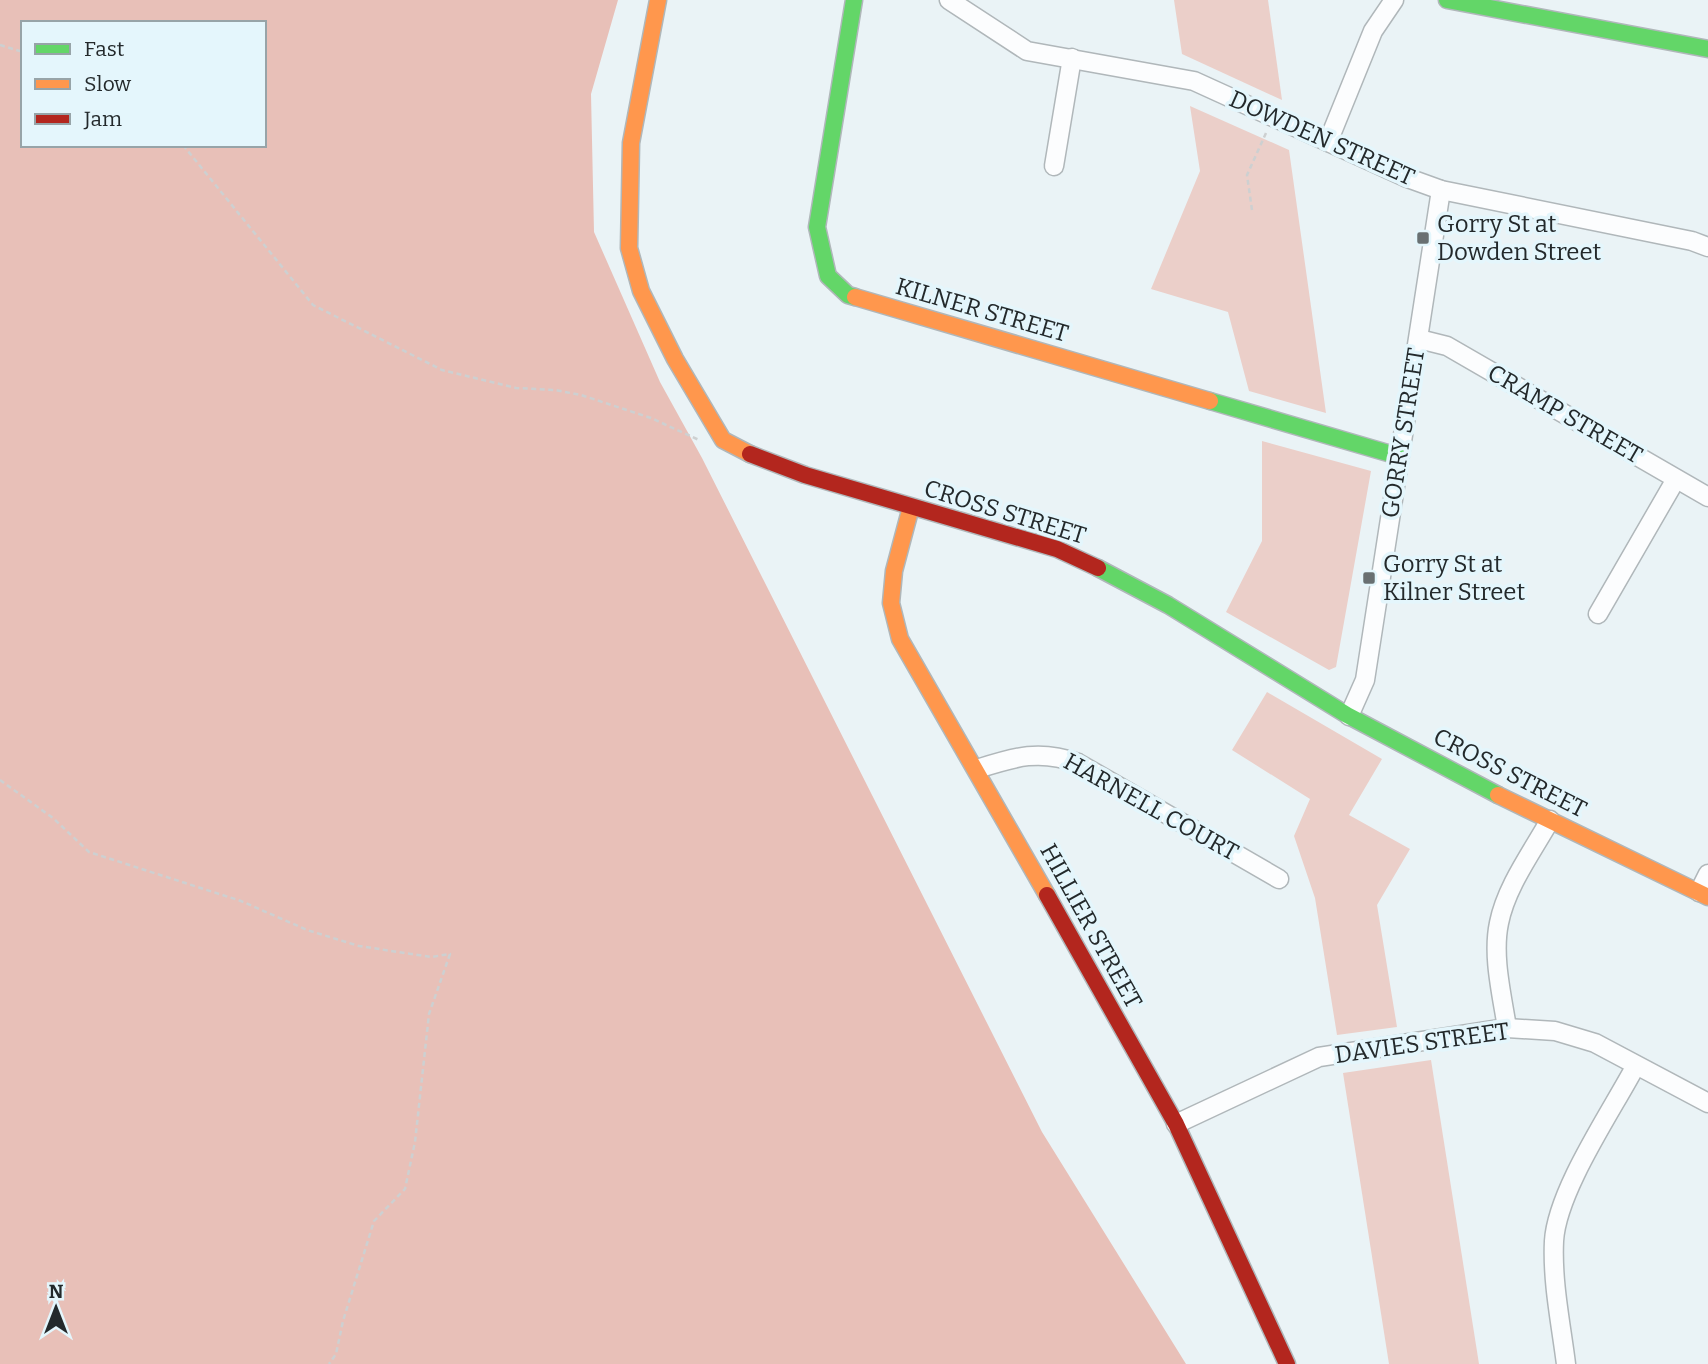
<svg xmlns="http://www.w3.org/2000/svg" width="1708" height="1364" font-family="Bitter,serif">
  <rect width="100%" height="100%" fill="#eaf3f6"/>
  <g fill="#ebcfc9">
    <polygon points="1174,0 1268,0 1282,100 1182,54"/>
    <polygon points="1190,106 1289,150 1326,413 1249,391 1228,312 1151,289 1200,171"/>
    <polygon points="1262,441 1371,471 1336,667 1329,670 1226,612 1262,541"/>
    <polygon points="1267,692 1382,759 1349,815 1410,849 1377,905 1397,1027 1337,1035 1315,898 1294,836 1310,799 1232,750"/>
    <polygon points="1431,1060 1479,1364 1389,1364 1343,1073"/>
  </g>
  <path fill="#e8c0b8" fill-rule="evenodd" d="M0 0H618L591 94 594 232 660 382 702 458 1042 1132 1186 1364H0ZM23 23H264V145H23Z"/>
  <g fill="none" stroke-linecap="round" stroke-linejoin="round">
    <g stroke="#b0b7ba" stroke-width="21">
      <g id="street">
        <polyline points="949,0 1027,51 1194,81 1405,177 1441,190 1692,241 1708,247"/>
        <polyline points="1328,142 1373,31 1394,0"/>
        <polyline points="1054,166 1072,58"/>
        <polyline points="1419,339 1447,346 1708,497"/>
        <polyline points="1598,614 1676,479"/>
        <polyline points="1349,716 1365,680 1441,190"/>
        <path d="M977 769C1015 757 1039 749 1078 763L1279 879"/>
        <polyline points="1699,892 1708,874"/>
        <path d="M1507 1028C1502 995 1492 956 1499 923 1506 887 1532 852 1550 820"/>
        <polyline points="1176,1124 1319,1057 1507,1028 1555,1031 1595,1043 1708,1103"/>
        <path d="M1566 1364C1561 1324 1552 1282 1554 1241 1557 1191 1611 1112 1635 1067"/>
      </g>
    </g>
    <g stroke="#b0b7ba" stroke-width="19">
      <g id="fast">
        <polyline points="854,0 817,227 828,276 848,295 855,297"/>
        <polyline points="1447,0 1708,49"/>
        <polyline points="1210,401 1398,456"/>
        <polyline points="1098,568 1168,605 1347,715 1498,795"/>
      </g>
    </g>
    <g stroke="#b0b7ba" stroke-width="19">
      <g id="slow">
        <polyline points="658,0 631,143 629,248 641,291 675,359 723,440 750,454"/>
        <polyline points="855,297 1210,401"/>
        <polyline points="911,507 894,571 891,603 900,639 1047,895"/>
        <polyline points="1498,795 1708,897"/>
      </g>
    </g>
    <g stroke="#b0b7ba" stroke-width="19">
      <g id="jam">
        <polyline points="750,454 805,475 1057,549 1098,568"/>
        <polyline points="1047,895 1176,1124 1287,1364"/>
      </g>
    </g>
    <g stroke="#cdd0d1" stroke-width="2.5" stroke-dasharray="5 3.5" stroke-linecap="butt">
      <polyline points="0,45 23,52"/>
      <polyline points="183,145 313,305 442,370 516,388 555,390 581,395 651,418 699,440"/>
      <polyline points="1252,210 1247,175 1266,133"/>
      <polyline points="0,780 53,818 89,852 241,901 307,930 359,946 431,957 450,954 429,1014 415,1142 405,1189 374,1221 343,1321 336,1354 329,1364"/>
    </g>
    <use href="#street" stroke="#fcfdfe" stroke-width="18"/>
    <use href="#fast" stroke="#63d668" stroke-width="16"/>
    <use href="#slow" stroke="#ff974d" stroke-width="16"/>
    <use href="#jam" stroke="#b3261e" stroke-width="16"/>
  </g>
  <g fill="#697072" stroke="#e4f6fc" stroke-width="2.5">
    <rect x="1416" y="231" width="14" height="14" rx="3.5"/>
    <rect x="1362" y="571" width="14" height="14" rx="3.5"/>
  </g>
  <g text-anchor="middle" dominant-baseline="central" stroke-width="7" stroke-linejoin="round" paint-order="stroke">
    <g font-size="24" fill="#23292b" stroke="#e4f6fc">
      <text transform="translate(1322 138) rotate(24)">DOWDEN STREET</text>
      <text transform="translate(982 310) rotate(16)">KILNER STREET</text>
      <text transform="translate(1565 414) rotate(30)">CRAMP STREET</text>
      <text transform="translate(1403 433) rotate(-81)">GORRY STREET</text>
      <text transform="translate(1005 512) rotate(17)">CROSS STREET</text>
      <text transform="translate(1510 773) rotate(27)">CROSS STREET</text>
      <text transform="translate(1151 807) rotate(29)">HARNELL COURT</text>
      <text transform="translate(1091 926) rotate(61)">HILLIER STREET</text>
      <text transform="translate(1422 1043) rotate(-8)">DAVIES STREET</text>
    </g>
    <g font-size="24" fill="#23292b" stroke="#e4f6fc" text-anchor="start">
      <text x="1437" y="224">Gorry St at<tspan x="1437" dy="28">Dowden Street</tspan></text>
      <text x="1383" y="564">Gorry St at<tspan x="1383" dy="28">Kilner Street</tspan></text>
    </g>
  </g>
  <rect x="21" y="21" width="245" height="126" fill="#e4f6fc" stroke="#97a4a8" stroke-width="2"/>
  <rect x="35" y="44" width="35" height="10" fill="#63d668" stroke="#97a4a8" stroke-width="2"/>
  <text x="84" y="56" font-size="21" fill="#23292b">Fast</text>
  <rect x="35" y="79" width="35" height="10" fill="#ff974d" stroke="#97a4a8" stroke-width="2"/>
  <text x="84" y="91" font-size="21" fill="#23292b">Slow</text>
  <rect x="35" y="114" width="35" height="10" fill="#b3261e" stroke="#97a4a8" stroke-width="2"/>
  <text x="84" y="126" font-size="21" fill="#23292b">Jam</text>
  <g transform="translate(56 1308)" stroke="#e4f6fc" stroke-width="5" paint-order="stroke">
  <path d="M0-5L12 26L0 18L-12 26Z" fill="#23292b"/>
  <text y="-10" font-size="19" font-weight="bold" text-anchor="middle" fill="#23292b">N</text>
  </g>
</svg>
